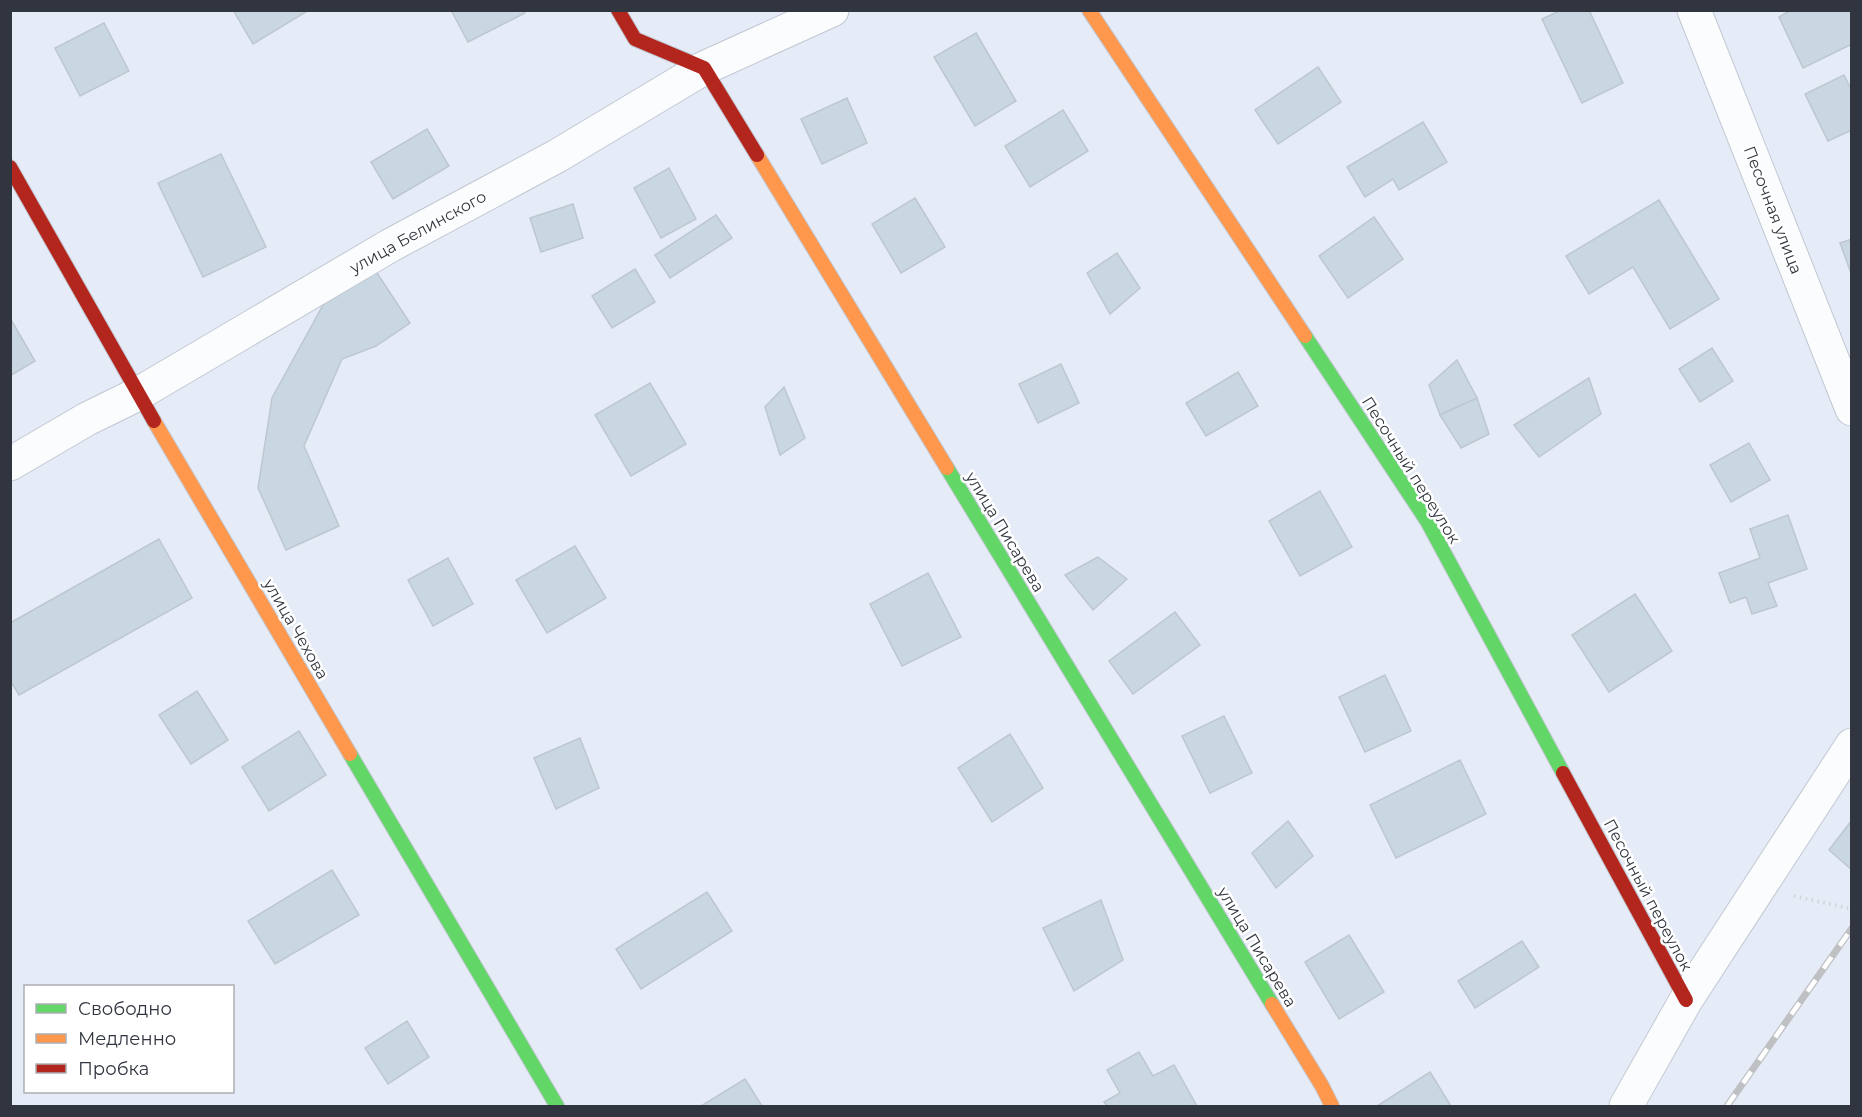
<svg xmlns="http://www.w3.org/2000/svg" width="1862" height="1117" font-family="Montserrat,sans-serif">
  <rect width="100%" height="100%" fill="#e5ebf7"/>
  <g fill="#c8d7e2" stroke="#bec7cf" stroke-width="1.5">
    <polygon points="233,10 309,10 253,44"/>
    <polygon points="451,10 523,10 525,13 468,42"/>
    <polygon points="1561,10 1589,10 1623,83 1582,103 1542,19"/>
    <polygon points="1791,10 1852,10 1852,44 1803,68 1779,17"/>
    <polygon points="104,23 129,71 80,96 55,48"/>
    <polygon points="976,33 1016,101 975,126 934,57"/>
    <polygon points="1318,67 1341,102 1278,144 1255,110"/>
    <polygon points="1844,75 1852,91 1852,130 1828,141 1805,94"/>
    <polygon points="847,98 867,143 822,164 801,119"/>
    <polygon points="1063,110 1088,151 1030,187 1005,146"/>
    <polygon points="1423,122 1447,162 1399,190 1393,179 1365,197 1347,167"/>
    <polygon points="427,129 449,166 393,199 371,162"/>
    <polygon points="221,154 266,247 203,277 158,183"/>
    <polygon points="669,168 696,219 661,238 634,188"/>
    <polygon points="915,198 945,247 901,273 872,224"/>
    <polygon points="1659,200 1719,299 1670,329 1633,267 1589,294 1566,256"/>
    <polygon points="573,204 583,238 541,252 530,218"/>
    <polygon points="716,215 732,238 670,278 655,255"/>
    <polygon points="1374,217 1403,259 1348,298 1319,256"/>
    <polygon points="1852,239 1852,276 1840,243"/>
    <polygon points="1117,253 1140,288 1110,314 1087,273"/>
    <polygon points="635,269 655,302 612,328 592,296"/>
    <polygon points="375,270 410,323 376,346 342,359 304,446 339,526 286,550 258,488 272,398 323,305"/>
    <polygon points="10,318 35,361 10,376"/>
    <polygon points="1712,348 1733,381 1700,402 1679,369"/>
    <polygon points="1457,360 1477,398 1440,415 1429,385"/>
    <polygon points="1061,364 1079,403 1038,423 1019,384"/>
    <polygon points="1238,372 1258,406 1206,436 1186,403"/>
    <polygon points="1589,378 1601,414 1539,457 1514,425"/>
    <polygon points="650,383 686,444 631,476 595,415"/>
    <polygon points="784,387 805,438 780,455 765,407"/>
    <polygon points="1477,398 1489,434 1461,448 1440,415"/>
    <polygon points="1749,443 1770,480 1731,502 1710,465"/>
    <polygon points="1320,491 1352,547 1300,576 1269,521"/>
    <polygon points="1788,515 1807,569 1768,583 1777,606 1752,614 1746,597 1730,603 1719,573 1760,558 1750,529"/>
    <polygon points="159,539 192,598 19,695 10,680 10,623"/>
    <polygon points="575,546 606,598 547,633 516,580"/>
    <polygon points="1098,557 1127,579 1093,610 1065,575"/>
    <polygon points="448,558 473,604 433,626 408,580"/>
    <polygon points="928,573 961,637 902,666 870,604"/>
    <polygon points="1635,594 1672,651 1609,692 1572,635"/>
    <polygon points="1175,612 1200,645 1133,694 1109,661"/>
    <polygon points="1385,675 1411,731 1365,752 1339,697"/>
    <polygon points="197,691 228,740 191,764 159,715"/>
    <polygon points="1224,716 1252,773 1210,793 1182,736"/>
    <polygon points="299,731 326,775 269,811 242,767"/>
    <polygon points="1010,734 1043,788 992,822 958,768"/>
    <polygon points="580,738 599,788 556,809 534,758"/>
    <polygon points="1460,760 1486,814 1396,858 1370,805"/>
    <polygon points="1852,820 1852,870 1829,850"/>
    <polygon points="1288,821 1313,856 1276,888 1252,853"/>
    <polygon points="332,870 359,915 275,964 248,921"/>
    <polygon points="707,892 732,931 641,989 616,949"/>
    <polygon points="1101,900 1123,960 1074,991 1043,928"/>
    <polygon points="1349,935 1384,992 1339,1019 1305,962"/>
    <polygon points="1522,941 1539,967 1475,1008 1458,981"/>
    <polygon points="407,1021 429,1057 388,1084 365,1048"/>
    <polygon points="1139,1052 1153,1076 1174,1065 1197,1106 1107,1106 1104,1102 1120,1093 1107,1070"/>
    <polygon points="1430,1072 1451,1106 1377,1106"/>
    <polygon points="745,1079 762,1106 701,1106"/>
  </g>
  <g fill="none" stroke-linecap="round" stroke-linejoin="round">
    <g stroke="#c2c8d2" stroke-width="35">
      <g id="street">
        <polyline points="1694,10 1852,409"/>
        <polyline points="10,464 87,419 138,394 391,245 557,156 704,68 832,10"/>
        <polyline points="1626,1106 1686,1000 1852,745"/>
      </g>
    </g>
    <g stroke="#c2c8d2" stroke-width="16">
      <g id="fast">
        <polyline points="1305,336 1427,521 1563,773"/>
        <polyline points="947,468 1272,1004"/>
        <polyline points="350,754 557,1106"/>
      </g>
    </g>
    <g stroke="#c2c8d2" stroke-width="16">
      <g id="slow">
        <polyline points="1089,10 1305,336"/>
        <polyline points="757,155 947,468"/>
        <polyline points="154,421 350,754"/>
        <polyline points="1272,1004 1322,1086 1332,1106"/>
      </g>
    </g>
    <g stroke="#c2c8d2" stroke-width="16">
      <g id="jam">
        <polyline points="618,10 635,39 704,68 757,155"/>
        <polyline points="10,167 154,421"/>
        <polyline points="1563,773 1686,1000"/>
      </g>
    </g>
    <polyline stroke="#d3d5d8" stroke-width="4" stroke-dasharray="1.5 4.5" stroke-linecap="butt" points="1794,896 1852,909"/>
    <use href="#street" stroke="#fbfcfe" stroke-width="33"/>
    <use href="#fast" stroke="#63d668" stroke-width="14"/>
    <use href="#slow" stroke="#ff974d" stroke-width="14"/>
    <use href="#jam" stroke="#b3261e" stroke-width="14"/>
    <g stroke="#bfc0c4" stroke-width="7">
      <polyline id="rail" points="1727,1106 1852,928"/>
    </g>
    <use href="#rail" stroke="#fff" stroke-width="4.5" stroke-dasharray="14" stroke-linecap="butt"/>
  </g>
  <g text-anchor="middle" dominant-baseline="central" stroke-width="5" stroke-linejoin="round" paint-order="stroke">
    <g font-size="16" fill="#30353f" stroke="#fff">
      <text transform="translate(1773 210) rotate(69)">Песочная улица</text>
      <text transform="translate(418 232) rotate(-29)">улица Белинского</text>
      <text transform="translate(1411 470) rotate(58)">Песочный переулок</text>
      <text transform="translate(1005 532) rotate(59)">улица Писарева</text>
      <text transform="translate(296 629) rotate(60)">улица Чехова</text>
      <text transform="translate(1648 895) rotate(62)">Песочный переулок</text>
      <text transform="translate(1257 947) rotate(59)">улица Писарева</text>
    </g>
  </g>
  <rect width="1862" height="1117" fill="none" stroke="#30353f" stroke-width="24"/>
  <rect x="24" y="985" width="210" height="108" fill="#ffffff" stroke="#acaeb2" stroke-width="1.5"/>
  <rect x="36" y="1004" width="30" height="9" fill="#63d668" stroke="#acaeb2" stroke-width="1.5"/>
  <text x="78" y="1015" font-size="18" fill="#30353f">Свободно</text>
  <rect x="36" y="1034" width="30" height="9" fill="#ff974d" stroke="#acaeb2" stroke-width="1.5"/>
  <text x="78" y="1045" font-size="18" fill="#30353f">Медленно</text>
  <rect x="36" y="1064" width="30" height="9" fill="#b3261e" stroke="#acaeb2" stroke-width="1.5"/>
  <text x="78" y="1075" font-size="18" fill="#30353f">Пробка</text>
</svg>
